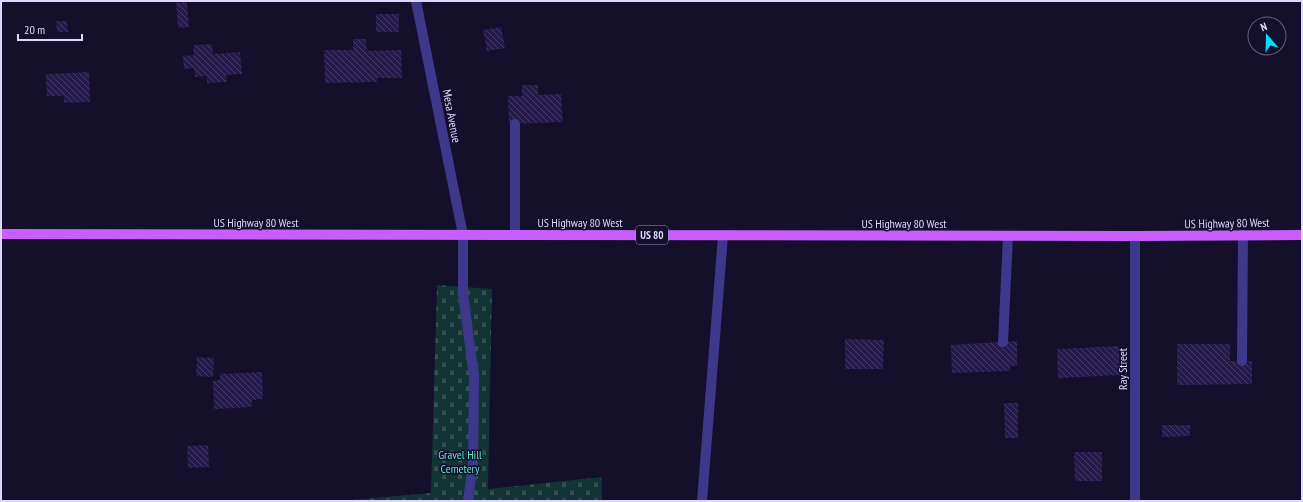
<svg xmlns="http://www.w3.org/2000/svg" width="1303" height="502" font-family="'PT Sans Narrow',sans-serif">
  <defs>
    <pattern id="cemetery-stones" width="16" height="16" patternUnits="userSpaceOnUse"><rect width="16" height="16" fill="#123434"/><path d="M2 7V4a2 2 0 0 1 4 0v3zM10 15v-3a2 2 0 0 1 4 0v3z" fill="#345152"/></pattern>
    <pattern id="building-back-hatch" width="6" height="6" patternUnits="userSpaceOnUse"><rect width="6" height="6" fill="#261a4c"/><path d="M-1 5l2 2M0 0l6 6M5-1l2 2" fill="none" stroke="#453b67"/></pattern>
  </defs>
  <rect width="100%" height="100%" fill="#140f2a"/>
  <polygon fill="url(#cemetery-stones)" points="437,285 492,289 488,489 602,477 602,501 341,501 431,493"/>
  <g fill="url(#building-back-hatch)">
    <polygon points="187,2 189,27 178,28 176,3"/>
    <rect x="376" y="14" width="23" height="18"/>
    <polygon points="56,21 67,21 68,32 57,32"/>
    <polygon points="501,27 505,48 487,51 483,30"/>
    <polygon points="353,39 366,39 367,51 401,50 402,78 377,78 377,82 325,83 324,50 353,50"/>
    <polygon points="212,44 213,54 240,52 242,74 226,75 227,82 207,83 207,76 195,77 194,68 184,69 183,56 194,55 193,45"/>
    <polygon points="89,72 90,102 64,103 64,96 47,96 46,74"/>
    <polygon points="522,85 538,85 538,95 561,94 563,122 509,124 508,96 522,96"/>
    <polygon points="845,339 884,340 883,369 845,369"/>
    <polygon points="1017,341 1017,366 1010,366 1010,371 952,373 951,345"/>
    <polygon points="1177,344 1230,344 1230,361 1252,361 1252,384 1177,385"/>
    <polygon points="1119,346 1120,375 1058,378 1057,349"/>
    <polygon points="197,357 214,358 213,377 196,376"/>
    <polygon points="262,372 263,399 252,400 252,407 214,409 213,381 220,380 220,374"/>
    <polygon points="1004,403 1018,403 1018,438 1005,438"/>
    <polygon points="1162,425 1190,425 1190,436 1162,437"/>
    <polygon points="208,445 209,467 188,468 187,446"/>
    <polygon points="1074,452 1102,452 1102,481 1075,481"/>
  </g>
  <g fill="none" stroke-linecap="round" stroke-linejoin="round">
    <g stroke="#3e388b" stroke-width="10">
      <polyline points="515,124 515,235"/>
      <polyline points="463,235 463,294 474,376 473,463 468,501"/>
      <polyline points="1003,342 1008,236"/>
      <polyline points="1242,361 1243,235"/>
      <polyline points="702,501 723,236"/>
    </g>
    <g stroke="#3e388b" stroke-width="10">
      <polyline points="416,1 463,235"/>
      <polyline points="1135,501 1135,236"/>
    </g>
    <polyline stroke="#c85eff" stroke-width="10" points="1,234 1135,236 1302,235"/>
  </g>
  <g text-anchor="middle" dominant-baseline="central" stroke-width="3" stroke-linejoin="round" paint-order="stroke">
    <rect fill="#140f2a" stroke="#a19bbf" stroke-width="1" x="636" y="226" width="32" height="18" rx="3"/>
    <g font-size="11" font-weight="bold" fill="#ddd7ff">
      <text x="652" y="235">US 80</text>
    </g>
    <g font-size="12" fill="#ddd7ff" stroke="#140f2a">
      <text transform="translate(452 116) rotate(79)">Mesa Avenue</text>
      <text x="256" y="222">US Highway 80 West</text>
      <text x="580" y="222">US Highway 80 West</text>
      <text x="904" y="223">US Highway 80 West</text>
      <text transform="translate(1227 223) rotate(-1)">US Highway 80 West</text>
      <text transform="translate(1122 369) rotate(-90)">Ray Street</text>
    </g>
    <g font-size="12" fill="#5ce6c8" stroke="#140f2a">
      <text x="460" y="454">Gravel Hill<tspan x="460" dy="14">Cemetery</tspan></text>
    </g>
  </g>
  <rect width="1303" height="502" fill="none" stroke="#ddd7ff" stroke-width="4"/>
  <g transform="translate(1267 36) rotate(340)"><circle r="19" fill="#140f2a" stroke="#645f7f"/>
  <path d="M0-3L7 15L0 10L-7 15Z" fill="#03ddff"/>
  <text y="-6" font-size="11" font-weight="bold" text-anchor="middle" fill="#ddd7ff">N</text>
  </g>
  <path d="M18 34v6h64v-6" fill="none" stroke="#ddd7ff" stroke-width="2"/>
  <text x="24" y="34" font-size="12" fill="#ddd7ff" stroke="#140f2a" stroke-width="3" paint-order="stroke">20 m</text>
</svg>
